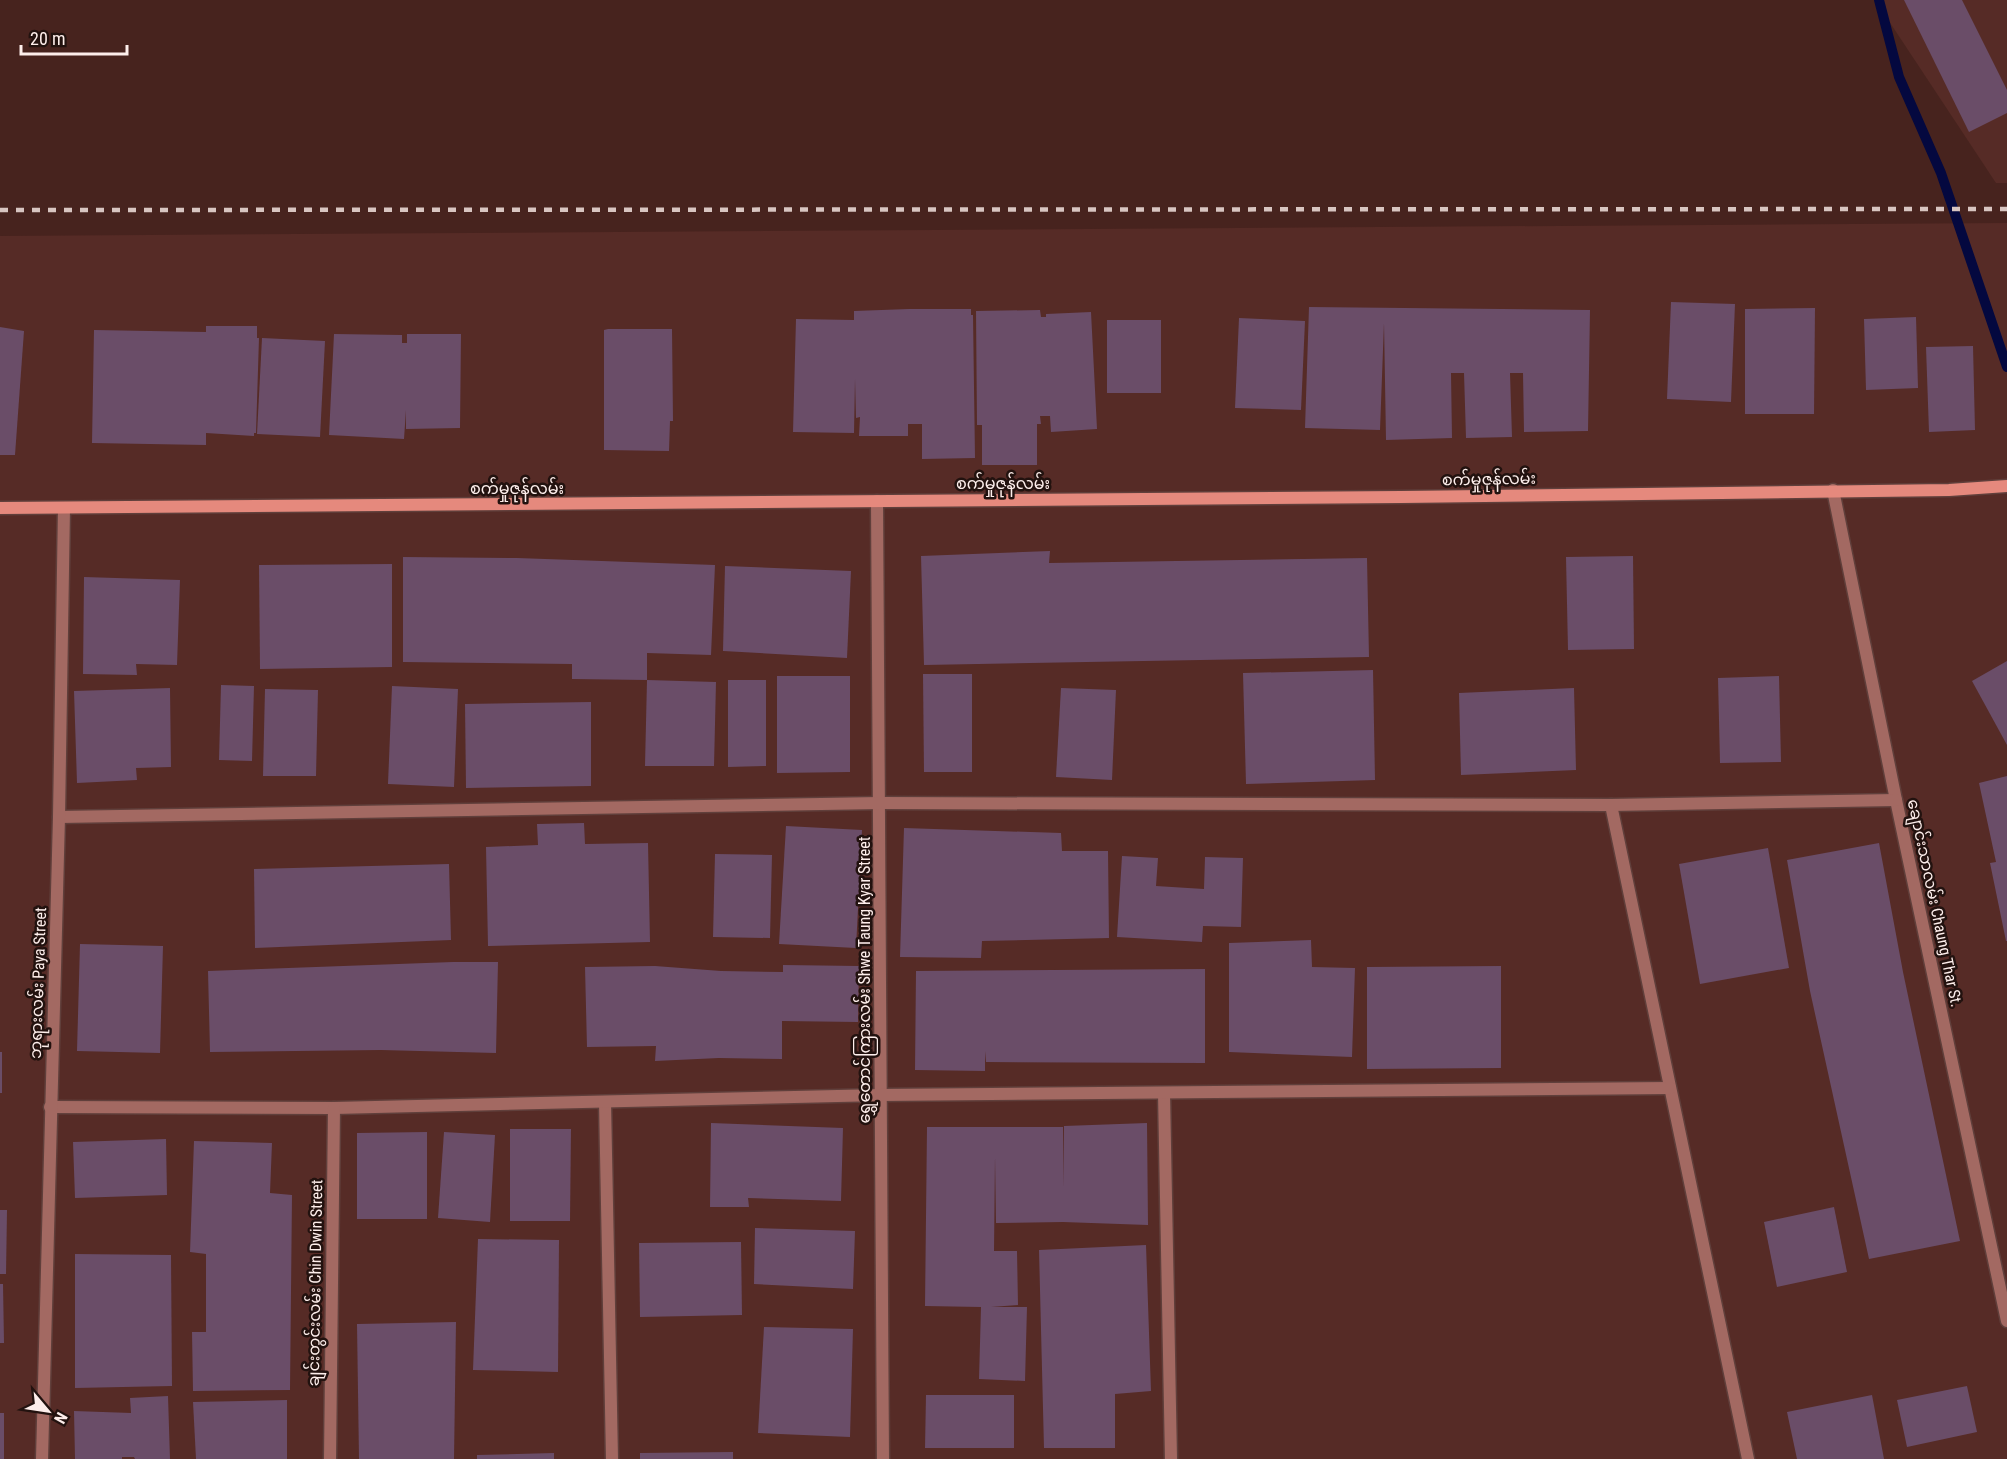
<svg xmlns="http://www.w3.org/2000/svg" width="2007" height="1459" font-family="'Roboto Condensed','Noto Sans Myanmar',sans-serif">
  <rect width="100%" height="100%" fill="#47231e"/>
  <g fill="#562b26">
    <polygon points="1875,0 2007,0 2007,183 1996,183"/>
    <polygon points="2007,223 2007,1459 0,1459 0,236"/>
  </g>
  <g fill="none" stroke-linecap="round" stroke-linejoin="round">
    <polyline stroke="#04083f" stroke-width="10" points="1879,0 1899,77 1941,173 2007,367"/>
  </g>
  <g fill="#6a4d68">
    <polygon points="1904,0 1962,0 2007,90 2007,113 1969,132"/>
    <polygon points="1671,302 1735,304 1731,402 1667,399"/>
    <polygon points="1309,307 1590,310 1588,431 1524,432 1523,373 1510,373 1512,437 1466,438 1464,373 1451,373 1452,438 1386,440 1384,323 1380,430 1305,428"/>
    <polygon points="1815,308 1814,414 1745,414 1745,309"/>
    <polygon points="909,309 971,309 971,315 973,315 975,458 922,459 922,424 908,424 908,436 859,436 860,417 856,418 855,379 854,433 793,432 796,319 854,320 854,311"/>
    <polygon points="1040,310 1041,317 1046,317 1046,314 1091,312 1097,429 1051,432 1050,416 1040,416 1041,424 1037,424 1037,465 982,465 982,425 977,425 976,311"/>
    <polygon points="1916,317 1918,388 1866,390 1864,319"/>
    <polygon points="1239,318 1305,321 1301,410 1235,408"/>
    <rect x="1107" y="320" width="54" height="73"/>
    <polygon points="206,326 257,326 257,338 259,338 256,433 254,433 254,436 206,433 206,445 92,443 94,330 206,332"/>
    <polygon points="0,327 24,331 15,455 0,455"/>
    <polygon points="608,329 672,329 673,421 670,421 669,451 604,450 604,330"/>
    <polygon points="334,334 402,335 402,343 407,343 407,334 461,334 460,428 406,429 406,410 404,439 329,435"/>
    <polygon points="262,338 325,341 320,437 257,434"/>
    <polygon points="1973,346 1975,430 1929,432 1926,347"/>
    <polygon points="1050,551 1049,563 1367,558 1369,657 924,665 921,556"/>
    <polygon points="1633,556 1634,649 1568,650 1566,557"/>
    <polygon points="403,557 517,558 715,565 711,655 647,653 647,680 572,679 572,664 403,662"/>
    <polygon points="392,564 392,667 260,669 259,565"/>
    <polygon points="725,566 851,571 847,658 723,651"/>
    <polygon points="84,577 180,580 177,665 136,664 137,675 83,674"/>
    <polygon points="2007,661 2007,745 1972,681"/>
    <polygon points="1373,670 1375,780 1246,784 1243,673"/>
    <polygon points="923,674 972,674 972,772 924,772"/>
    <polygon points="777,676 850,676 850,772 777,773"/>
    <polygon points="1779,676 1781,762 1720,763 1718,678"/>
    <polygon points="647,680 716,682 714,766 645,766"/>
    <polygon points="728,680 766,680 766,766 728,767"/>
    <polygon points="221,685 254,686 252,761 219,760"/>
    <polygon points="392,686 458,689 454,787 388,784"/>
    <polygon points="170,688 171,767 136,768 137,780 77,783 74,691"/>
    <polygon points="1061,688 1116,690 1112,780 1056,777"/>
    <polygon points="1574,688 1576,770 1461,775 1459,693"/>
    <polygon points="265,689 318,690 316,776 263,776"/>
    <polygon points="591,702 591,786 466,788 465,704"/>
    <polygon points="2007,776 2007,941 2006,941 1990,863 1996,862 1979,783"/>
    <polygon points="584,823 585,844 648,843 650,942 488,946 486,847 538,845 537,824"/>
    <polygon points="786,826 862,830 856,948 779,944"/>
    <polygon points="904,828 1061,833 1062,851 1108,851 1109,938 982,941 981,958 900,957"/>
    <polygon points="1879,843 1903,972 1960,1241 1869,1259 1810,991 1787,860"/>
    <polygon points="1768,848 1789,968 1700,984 1679,864"/>
    <polygon points="715,854 772,855 770,938 713,937"/>
    <polygon points="1122,856 1158,858 1156,886 1204,889 1205,857 1243,858 1241,927 1203,926 1202,942 1117,937"/>
    <polygon points="449,864 451,940 255,948 254,869"/>
    <polygon points="1311,940 1312,967 1355,968 1352,1057 1229,1052 1229,943"/>
    <polygon points="80,944 163,946 160,1053 77,1051"/>
    <polygon points="453,962 498,962 496,1053 381,1050 210,1052 208,971"/>
    <polygon points="783,965 859,966 858,1022 782,1021 782,1059 719,1058 655,1061 656,1046 587,1047 585,967 655,966 721,971 783,972"/>
    <polygon points="1501,966 1501,1068 1367,1069 1367,967"/>
    <polygon points="1205,969 1205,1063 986,1062 985,1051 985,1071 915,1070 916,971"/>
    <rect x="0" y="1052" width="2" height="41"/>
    <polygon points="711,1123 843,1128 841,1201 748,1198 749,1207 710,1207"/>
    <polygon points="1147,1123 1148,1225 1063,1222 996,1223 995,1157 994,1251 1017,1251 1018,1305 991,1307 1027,1307 1025,1381 979,1379 981,1307 925,1306 927,1127 1063,1127 1064,1188 1064,1126"/>
    <polygon points="510,1129 571,1129 570,1221 510,1221"/>
    <polygon points="427,1132 427,1219 357,1219 357,1133"/>
    <polygon points="444,1132 495,1135 490,1222 438,1218"/>
    <polygon points="166,1139 167,1195 75,1198 73,1142"/>
    <polygon points="194,1141 272,1143 270,1193 292,1195 290,1390 193,1391 192,1332 206,1332 206,1254 190,1252"/>
    <polygon points="1834,1207 1847,1272 1777,1287 1764,1222"/>
    <polygon points="0,1210 7,1210 6,1274 0,1274"/>
    <polygon points="755,1228 855,1231 853,1289 754,1284"/>
    <polygon points="478,1239 559,1240 558,1372 473,1370"/>
    <polygon points="741,1242 742,1315 640,1317 639,1243"/>
    <polygon points="1146,1245 1151,1391 1115,1394 1115,1448 1044,1448 1039,1250"/>
    <polygon points="75,1254 171,1255 172,1386 75,1388"/>
    <polygon points="0,1284 3,1284 4,1343 0,1343"/>
    <polygon points="456,1322 454,1459 359,1459 357,1324"/>
    <polygon points="764,1327 853,1329 850,1437 758,1433"/>
    <polygon points="1967,1386 1977,1432 1907,1447 1897,1400"/>
    <polygon points="926,1395 1014,1395 1014,1448 925,1448"/>
    <polygon points="1872,1395 1884,1459 1797,1459 1787,1412"/>
    <polygon points="168,1396 170,1459 135,1459 134,1457 122,1457 122,1459 75,1459 74,1411 131,1413 130,1398"/>
    <polygon points="287,1400 287,1459 196,1459 193,1402"/>
    <rect x="0" y="1413" width="4" height="46"/>
    <polygon points="733,1452 733,1459 640,1459 640,1453"/>
    <polygon points="554,1453 554,1459 477,1459 477,1455"/>
  </g>
  <g fill="none" stroke-linecap="round" stroke-linejoin="round">
    <g stroke="#603f3b" stroke-width="15">
      <g id="street">
        <polyline points="1833,490 1896,800 2007,1321"/>
        <polyline points="877,501 883,1459"/>
        <polyline points="1611,805 1748,1459"/>
        <polyline points="59,817 880,803 1611,805 1896,800"/>
        <polyline points="1164,1093 1171,1459"/>
        <polyline points="605,1102 612,1459"/>
        <polyline points="50,1107 334,1108 881,1095 1670,1088"/>
        <polyline points="42,1459 59,817 64,508"/>
        <polyline points="330,1459 334,1108"/>
      </g>
    </g>
    <g stroke="#603f3b" stroke-width="15">
      <polyline id="secondary" points="0,508 1401,497 1949,490 2007,486"/>
    </g>
    <use href="#street" stroke="#a36962" stroke-width="12"/>
    <use href="#secondary" stroke="#e5897d" stroke-width="12"/>
    <polyline stroke="#d8c5c1" stroke-width="4.5" stroke-dasharray="8 8" stroke-linecap="butt" points="0,210 2007,209"/>
  </g>
  <g text-anchor="middle" dominant-baseline="central" stroke-width="5" stroke-linejoin="round" paint-order="stroke">
    <g font-size="16" fill="#fdeeeb" stroke="#22120f">
      <text transform="translate(1489 479) rotate(-1)">စက်မှုဇုန်လမ်း</text>
      <text x="1003" y="483">စက်မှုဇုန်လမ်း</text>
      <text x="517" y="488">စက်မှုဇုန်လမ်း</text>
      <text transform="translate(1935 903) rotate(78)">ချောင်းသာလမ်း Chaung Thar St.</text>
      <text transform="translate(864 980) rotate(-90)">ရွှေတောင်ကြားလမ်း Shwe Taung Kyar Street</text>
      <text transform="translate(38 983) rotate(-88)">ဘုရားလမ်း Paya Street</text>
      <text transform="translate(315 1283) rotate(-89)">ချင်းတွင်းလမ်း Chin Dwin Street</text>
    </g>
  </g>
  <g transform="translate(48 1411) rotate(119)" stroke="#22120f" stroke-width="4.5" paint-order="stroke">
  <path d="M0-4.5L10 22L0 15L-10 22Z" fill="#fdeeeb"/>
  <text y="-9" font-size="16" font-weight="bold" text-anchor="middle" fill="#fdeeeb">N</text>
  </g>
  <path d="M21 45v9h106v-9" fill="none" stroke="#fdeeeb" stroke-width="3"/>
  <text x="30" y="45" font-size="18" fill="#fdeeeb" stroke="#22120f" stroke-width="4.5" paint-order="stroke">20 m</text>
</svg>
